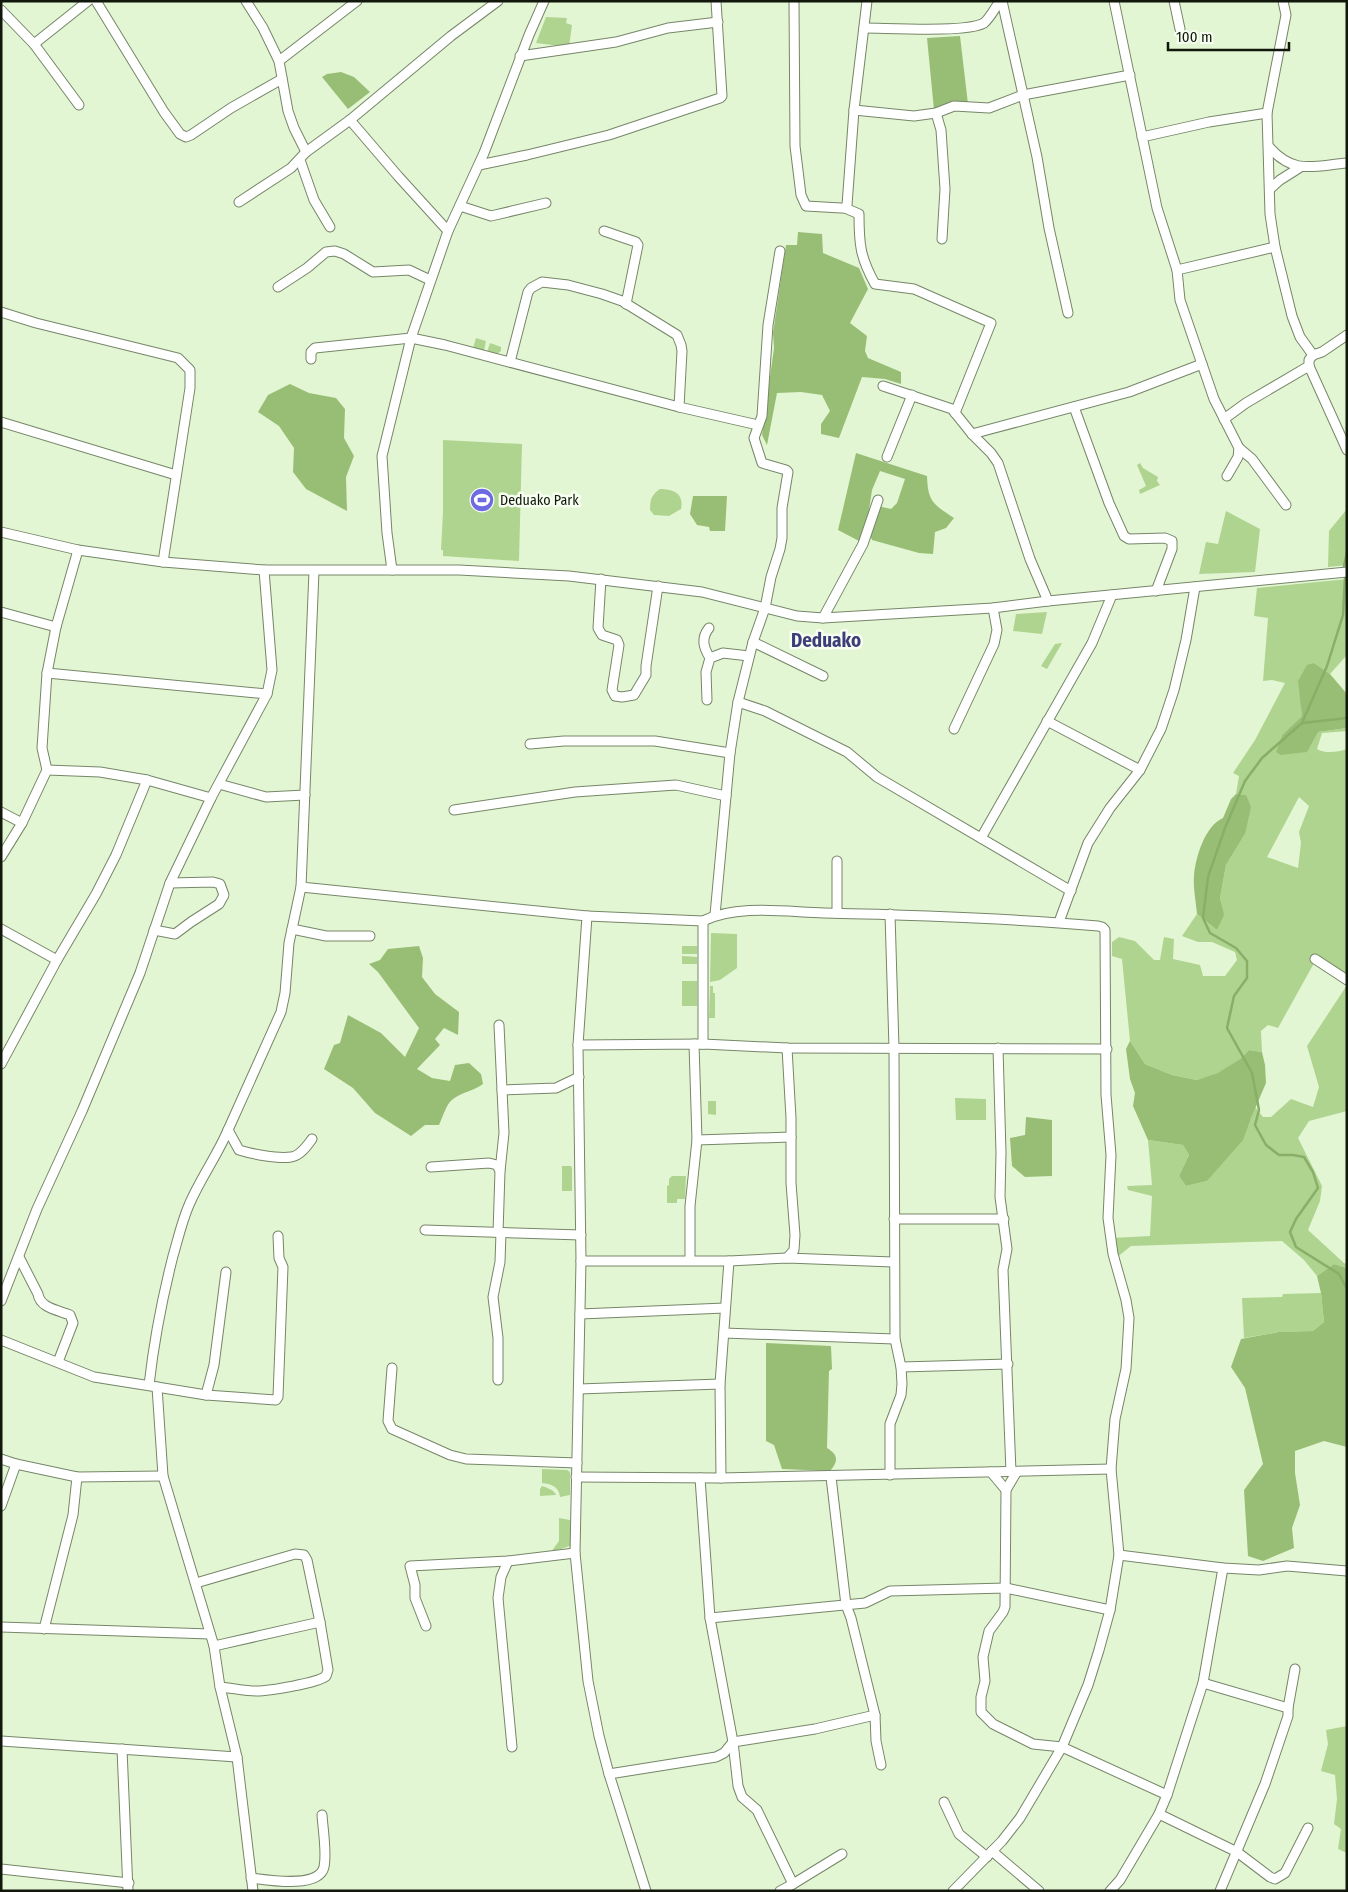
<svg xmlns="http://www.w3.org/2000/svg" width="1348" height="1892" font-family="'Fira Sans Condensed',sans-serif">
  <rect width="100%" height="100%" fill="#e3f6d4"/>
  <g fill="#afd48f" fill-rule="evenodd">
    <polygon points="546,17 567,18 566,23 572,25 569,47 536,43"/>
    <polygon points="476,338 486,341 484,351 473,348"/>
    <polygon points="490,343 501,347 501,351 497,354 487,352"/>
    <polygon points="443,440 522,444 519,561 443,556 443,550 441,550 443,512"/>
    <polygon points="1140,463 1143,468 1158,477 1157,481 1160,485 1140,494 1139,490 1146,486 1137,465"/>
    <path d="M660 489C674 489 684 494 681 509L669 516 654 515 650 510C650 500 651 495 660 489Z"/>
    <polygon points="1347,509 1347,565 1328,567 1329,531"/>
    <polygon points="1226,511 1260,529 1255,572 1199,574 1206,542 1218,544"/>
    <path d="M1347 579V655L1330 674 1314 663 1299 679 1302 716 1283 734 1318 732 1347 728V731L1322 733 1317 749C1325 754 1338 752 1347 749V976L1318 956 1278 1028 1268 1025 1261 1031 1262 1052 1249 1050 1240 1059 1218 1074 1197 1080 1172 1075 1145 1064 1130 1041 1122 959 1112 956V942L1119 937 1135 941 1154 960H1160L1164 937 1174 939 1173 959 1200 965 1203 976H1225L1237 960 1235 952 1212 942H1198L1182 936 1197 914 1217 930 1223 915 1220 898 1226 865 1245 834 1246 795 1236 794 1239 776 1233 773 1255 740 1285 683 1272 680 1263 681 1268 618 1254 616 1257 588ZM1299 797 1309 806 1299 832 1301 843 1298 868 1267 857Z"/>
    <polygon points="1047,612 1042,634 1013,631 1016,614"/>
    <polygon points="1062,643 1047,669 1041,666 1055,644"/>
    <polygon points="711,933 737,934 737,968 720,980 710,982"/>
    <rect x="682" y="946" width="15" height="8"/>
    <polygon points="682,956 697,957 697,964 682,964"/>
    <rect x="682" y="981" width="15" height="25"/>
    <polygon points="1347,985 1347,1111 1309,1121 1298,1138 1322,1186 1320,1201 1308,1230 1344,1263 1347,1264 1347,1268 1334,1264 1317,1276 1304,1260 1282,1241 1131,1246 1116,1258 1111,1238 1150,1236 1152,1196 1128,1190 1127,1186 1152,1185 1148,1140 1183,1145 1189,1155 1179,1176 1186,1186 1207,1181 1251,1118 1255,1107 1263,1117 1271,1117 1291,1099 1313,1107 1319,1087 1307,1046"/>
    <polygon points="710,986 713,986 713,993 715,993 715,1018 709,1018"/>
    <polygon points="955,1098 986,1099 986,1120 956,1120"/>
    <polygon points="708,1101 716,1101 716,1115 708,1114"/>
    <polygon points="562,1166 571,1166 572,1168 572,1191 562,1191"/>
    <polygon points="672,1176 686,1176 685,1199 677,1199 677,1203 667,1203 667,1186 669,1185 669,1179"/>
    <polygon points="1321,1293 1324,1322 1313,1331 1279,1332 1244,1338 1242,1298 1282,1297 1283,1294"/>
    <path d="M542 1469 567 1470 570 1472V1495L560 1497C559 1487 552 1484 542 1483Z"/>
    <path d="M542 1486C548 1488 554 1490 556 1495L540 1496V1489Z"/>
    <polygon points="559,1518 570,1520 570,1546 551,1552 559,1541"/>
    <polygon points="1347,1726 1347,1853 1338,1849 1341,1829 1334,1824 1337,1799 1335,1775 1321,1771 1328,1744 1326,1730"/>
  </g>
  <g fill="#98be75">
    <polygon points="960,36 968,104 934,110 927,38"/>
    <polygon points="341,72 354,77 370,92 348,109 322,77 327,74"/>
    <polygon points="798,232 822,234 823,253 859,268 868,289 850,323 867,336 865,351 868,358 901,372 901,384 885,379 862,377 839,438 821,434 821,424 830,411 822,395 801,392 777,393 767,445 762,435 774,348 773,333 786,245 797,245"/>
    <polygon points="290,384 309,393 336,398 345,409 344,438 354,456 346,477 347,511 306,489 293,472 294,448 279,426 258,412 268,395"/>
    <path d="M856 453 927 476C928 502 933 504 954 518L946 528 935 532 933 554 919 553 872 540 869 532 878 506 891 509 897 503 905 479 880 471 872 490 865 537 859 541 838 530Z"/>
    <polygon points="693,496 727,496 725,531 710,531 709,527 697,525 690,514"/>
    <polygon points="1314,663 1330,674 1347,694 1347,728 1318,732 1307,752 1281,755 1276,752 1283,734 1302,716 1298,681 1307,665"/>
    <path d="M1236 794 1246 795 1251 807 1245 834 1226 865 1220 898 1224 915 1217 930 1197 914C1196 902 1193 888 1194 875 1196 856 1205 826 1223 818L1231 799Z"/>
    <path d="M419 946 423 958 422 977 435 994 459 1012 458 1035 444 1028 435 1039 440 1045 417 1069 432 1078 450 1081 455 1065 469 1063 481 1074 483 1084C474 1091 462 1092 453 1099 446 1104 443 1117 439 1125H425L411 1136 375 1113 353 1088 324 1069 334 1045 340 1043 348 1015 381 1033 405 1057 419 1028 378 972 369 964 380 960 388 949Z"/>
    <polygon points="1130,1041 1145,1064 1172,1075 1197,1080 1218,1073 1240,1059 1249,1050 1262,1052 1265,1065 1266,1083 1251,1118 1243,1140 1207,1181 1186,1186 1179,1176 1189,1155 1183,1145 1148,1140 1133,1106 1135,1093 1130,1079 1126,1049"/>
    <polygon points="1026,1117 1052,1120 1052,1176 1025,1177 1012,1166 1010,1138 1025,1135"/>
    <polygon points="1334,1264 1347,1268 1347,1447 1324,1441 1295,1451 1295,1473 1300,1505 1292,1528 1294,1548 1263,1561 1248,1556 1244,1490 1263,1464 1245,1388 1231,1367 1241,1339 1279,1332 1313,1331 1324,1322 1321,1293 1317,1276"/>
    <path d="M766 1343 831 1346 832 1369 829 1371 827 1448C839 1455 838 1462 830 1471L782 1469 774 1445 766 1441Z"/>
  </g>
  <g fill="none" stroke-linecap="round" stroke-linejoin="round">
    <g stroke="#89ae67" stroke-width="2.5">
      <polyline points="1344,566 1347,552"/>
      <polyline points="1347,718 1302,723 1262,758 1245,781 1225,828 1208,877 1203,918 1210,933 1236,948 1247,961 1247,978 1234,996 1227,1028 1252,1073 1259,1110 1255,1125 1266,1145 1279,1155 1293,1155 1304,1157 1313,1172 1318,1188 1296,1219 1290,1232 1296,1247 1339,1274 1347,1289"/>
      <polyline points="1302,723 1327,666 1343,615 1345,577"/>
    </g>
    <g stroke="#768668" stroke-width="11">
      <g id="minor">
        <polyline points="96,1 164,112 180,134 186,137 191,135 231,108 282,79"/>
        <polyline points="246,1 263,28 279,61 288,111 294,128 306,152"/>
        <polyline points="794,1 795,146 801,195 806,206 841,208 845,208 847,205 854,110 867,1"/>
        <polyline points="1002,1 1037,157 1049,228 1068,313"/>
        <polyline points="1114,1 1157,208 1177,270 1180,300 1214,399 1239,448 1238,457 1227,476"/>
        <polyline points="1174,1 1180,29"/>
        <polyline points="1283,1 1286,15 1267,113 1270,214 1275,247 1292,316 1300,337 1313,355"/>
        <polyline points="1,10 34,44 88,1"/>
        <path d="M864 28C888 28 967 33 984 23 990 18 995 8 1000 1"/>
        <polyline points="34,44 79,105"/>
        <polyline points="520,56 616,42 668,28 718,22"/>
        <polyline points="279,61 357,1"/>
        <polyline points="854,110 914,116 936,113 954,106 989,108 1023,95 1130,75"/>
        <polyline points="936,113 941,130 945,189 942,239"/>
        <polyline points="350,120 398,176 448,231"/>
        <polyline points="1142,137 1209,122 1267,113"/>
        <path d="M1269 147C1294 175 1312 166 1347 163"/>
        <polyline points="300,160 314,200 330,227"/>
        <polyline points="479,165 527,155 609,135 720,98 722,96 716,1"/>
        <polyline points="1270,189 1280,180 1299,168"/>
        <polyline points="239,202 291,168 306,152 350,120 451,36 498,1"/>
        <polyline points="460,206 491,216 546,203"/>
        <path d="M845 208 859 214C859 244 860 257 875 284L914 289 991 323 955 413"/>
        <polyline points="604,231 636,242 638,245 626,304"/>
        <polyline points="1177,270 1275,247"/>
        <polyline points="278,287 307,268 326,252 335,251 344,254 373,272 409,270 430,280"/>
        <polyline points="1,312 36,323 178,358 190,370 190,388 163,562"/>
        <polyline points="1347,335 1322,352 1313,355 1309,360 1309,366 1347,450"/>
        <polyline points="311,359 311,352 315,348 411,338 445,345 679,407 758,425"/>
        <polyline points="510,362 528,292 531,288 542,282 568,285 602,294 622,301 677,335 681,345 682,351 679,407"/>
        <polyline points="883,386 952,409 972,434 991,453 998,463 1030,559 1048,601"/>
        <polyline points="1074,407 1109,503 1124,536 1129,539 1165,538 1172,541 1172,549 1156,591"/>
        <polyline points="1224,419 1246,403 1309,366"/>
        <polyline points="1,422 176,475"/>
        <polyline points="972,434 1129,392 1202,364"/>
        <polyline points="1239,448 1252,459 1286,505"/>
        <polyline points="887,457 912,395"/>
        <polyline points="1,532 78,550 163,562 264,570 459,570 569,576 702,592 797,616 823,618 993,608 1048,601 1347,572"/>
        <polyline points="392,570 387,533 382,456 411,338 448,231 484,153 529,35 544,1"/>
        <polyline points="314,571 301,887 587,916 578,1045 581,1261 575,1553 588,1681 599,1736 609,1774 646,1891"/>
        <polyline points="601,579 598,628 602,635 617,640 619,645 612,690 615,696 622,697 634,695 646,675 646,666 658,586"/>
        <polyline points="1,612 56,627 47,673 42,748 47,770 22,823 1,857"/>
        <polyline points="823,618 863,544 878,500"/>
        <polyline points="56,627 78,550"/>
        <path d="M709 628C701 638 703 647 710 658"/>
        <polyline points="753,642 823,676"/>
        <polyline points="47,673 267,694"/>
        <polyline points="707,700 706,672 710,658 723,653 749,656"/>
        <polyline points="738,702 765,711 847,752 877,777 1071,891"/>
        <polyline points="1047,721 1140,770"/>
        <polyline points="954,729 994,644 997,630 993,608"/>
        <polyline points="530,744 564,741 655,741 730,753"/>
        <polyline points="47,770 100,772 147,780 211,798"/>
        <polyline points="219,784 266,797 305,795"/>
        <polyline points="454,810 575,792 676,785 726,796"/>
        <polyline points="1,812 22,823"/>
        <polyline points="981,838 1092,643 1112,595"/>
        <polyline points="837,861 837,913"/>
        <path d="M301 887 289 943 285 993 281 1012 228 1130 239 1150C252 1154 277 1159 291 1157 300 1156 307 1146 312 1139"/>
        <polyline points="890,914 894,1048 895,1339 901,1367 902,1384 901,1395 890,1424 890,1475"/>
        <polyline points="715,915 730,753 738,702 753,642 765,608 771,577 780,549 782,538 782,508 788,472 786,470 762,463 754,438 762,416 768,325 780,251"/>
        <path d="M587 916 703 921C738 904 786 912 824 913 915 915 1007 918 1098 926L1102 927 1105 930 1106 1095 1111 1155 1108 1218 1113 1254 1126 1300 1129 1318 1126 1369 1115 1419 1111 1469 1119 1555 1110 1610 1099 1650 1088 1685 1062 1747 1020 1818 1002 1841 953 1891"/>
        <polyline points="703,921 703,1044"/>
        <polyline points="1059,922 1088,843 1110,808 1140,770 1161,729 1174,690 1186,640 1195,587"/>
        <polyline points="1,929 57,960"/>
        <polyline points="292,929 326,936 370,936"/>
        <polyline points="154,930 175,934 191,922 219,904 224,895 220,884 213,882 170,883"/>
        <polyline points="1315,959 1347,980"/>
        <polyline points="499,1025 504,1133 500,1171"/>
        <polyline points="578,1045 703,1044 787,1048 1107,1049"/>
        <polyline points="998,1048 1001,1153 1000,1197 1007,1249 1003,1270 1011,1472"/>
        <polyline points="1,1064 57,960 96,894 116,855 147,780"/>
        <polyline points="502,1090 556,1088 579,1077"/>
        <polyline points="697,1140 791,1137"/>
        <polyline points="431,1167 489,1163 497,1165 500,1171 498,1233"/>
        <polyline points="894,1219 1004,1219"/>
        <polyline points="425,1230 581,1235"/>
        <path d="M19 1257 38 1294C40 1308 58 1310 70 1315L73 1323 58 1362"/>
        <polyline points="787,1258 794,1250 795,1235 791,1183 791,1118 787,1048"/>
        <polyline points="690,1260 690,1206 697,1140 694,1044"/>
        <polyline points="581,1261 729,1261 787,1258 893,1262"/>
        <polyline points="1,1301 37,1209 82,1111 140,973 170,883 211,798 267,694 272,670 264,570"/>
        <polyline points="580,1314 725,1308"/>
        <polyline points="724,1333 895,1339"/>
        <polyline points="1,1340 94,1377 157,1387 163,1476 214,1646 220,1687 237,1757 253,1891"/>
        <polyline points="901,1367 1008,1364"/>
        <polyline points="392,1368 388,1421 392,1429 450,1455 466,1459 577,1463"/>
        <polyline points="498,1380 498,1338 493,1297 500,1262 501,1233"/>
        <path d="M149 1385C154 1341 162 1299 173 1256 178 1239 182 1221 189 1205 200 1179 217 1156 228 1130"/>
        <polyline points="157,1387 206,1395 276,1400 278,1397 283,1267 279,1258 278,1236"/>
        <polyline points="579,1389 720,1384"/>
        <polyline points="206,1395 214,1365 226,1272"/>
        <polyline points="1,1459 16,1464 77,1477 163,1476"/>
        <polyline points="991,1472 1006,1490"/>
        <polyline points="1016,1473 1006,1490 1005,1607 1003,1612 989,1631 983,1657 985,1681 981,1697 981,1712 993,1724 1033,1744 1062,1747 1167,1795"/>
        <polyline points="576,1477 721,1478 1111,1469"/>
        <polyline points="831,1477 846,1605 851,1618 875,1715 876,1741 881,1765"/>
        <polyline points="700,1478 710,1618 733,1742 738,1786 742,1797 757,1810 793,1884"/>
        <polyline points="721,1478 720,1384 729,1261"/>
        <polyline points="1,1506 16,1464"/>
        <polyline points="1119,1555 1223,1568 1259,1570 1287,1566 1347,1571"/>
        <polyline points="508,1561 501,1577 498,1598 512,1747"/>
        <path d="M196 1583 295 1554 304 1555 307 1560 320 1622 328 1670 326 1676C318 1683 269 1691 256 1691 245 1691 232 1688 220 1687"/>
        <polyline points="710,1618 865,1603 890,1591 1006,1588 1110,1610"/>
        <polyline points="426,1626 415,1598 415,1585 410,1566 508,1561 575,1553"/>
        <polyline points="1,1627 210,1634"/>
        <polyline points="44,1629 73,1515 77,1477"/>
        <polyline points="214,1646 320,1622"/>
        <polyline points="1203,1683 1288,1708"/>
        <polyline points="1,1741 237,1757"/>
        <polyline points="122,1749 128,1891"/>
        <polyline points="609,1774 716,1757 724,1753 733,1742 815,1729 875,1715"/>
        <polyline points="944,1802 959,1834 987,1857"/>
        <polyline points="1159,1814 1237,1852 1270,1877 1275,1879 1285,1873 1308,1828"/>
        <polyline points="992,1851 1039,1891"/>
        <polyline points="1,1869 129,1883"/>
        <path d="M251 1878C268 1880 319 1889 324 1867 327 1853 323 1830 322 1815"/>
        <polyline points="780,1891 793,1884 842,1854"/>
        <polyline points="1110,1891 1120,1880 1159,1814 1167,1795 1203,1683 1223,1568"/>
        <polyline points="1220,1891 1265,1784 1288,1716 1288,1708 1295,1669"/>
      </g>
    </g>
    <use href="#minor" stroke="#fff" stroke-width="9"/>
  </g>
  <defs>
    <g id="stadium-disc" transform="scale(1.25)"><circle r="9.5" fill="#6e6ae4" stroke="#f7fff1"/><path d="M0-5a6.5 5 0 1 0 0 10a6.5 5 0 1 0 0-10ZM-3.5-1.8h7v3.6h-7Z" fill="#fff"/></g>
  </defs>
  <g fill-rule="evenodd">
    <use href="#stadium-disc" x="482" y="500"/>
  </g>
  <g text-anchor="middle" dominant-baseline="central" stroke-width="5" stroke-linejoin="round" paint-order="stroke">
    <g font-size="14" fill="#11170b" stroke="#f7fff1" text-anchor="start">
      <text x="500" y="500">Deduako Park</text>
    </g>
    <g font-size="19" font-weight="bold" fill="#3d3d79" stroke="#f7fff1">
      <text x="826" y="640">Deduako</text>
    </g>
  </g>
  <rect width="1348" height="1892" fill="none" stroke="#11170b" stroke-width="5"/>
  <path d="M1168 42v8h121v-8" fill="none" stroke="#11170b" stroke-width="2.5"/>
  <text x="1176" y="42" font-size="15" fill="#11170b" stroke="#f7fff1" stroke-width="4" paint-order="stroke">100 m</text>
</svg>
